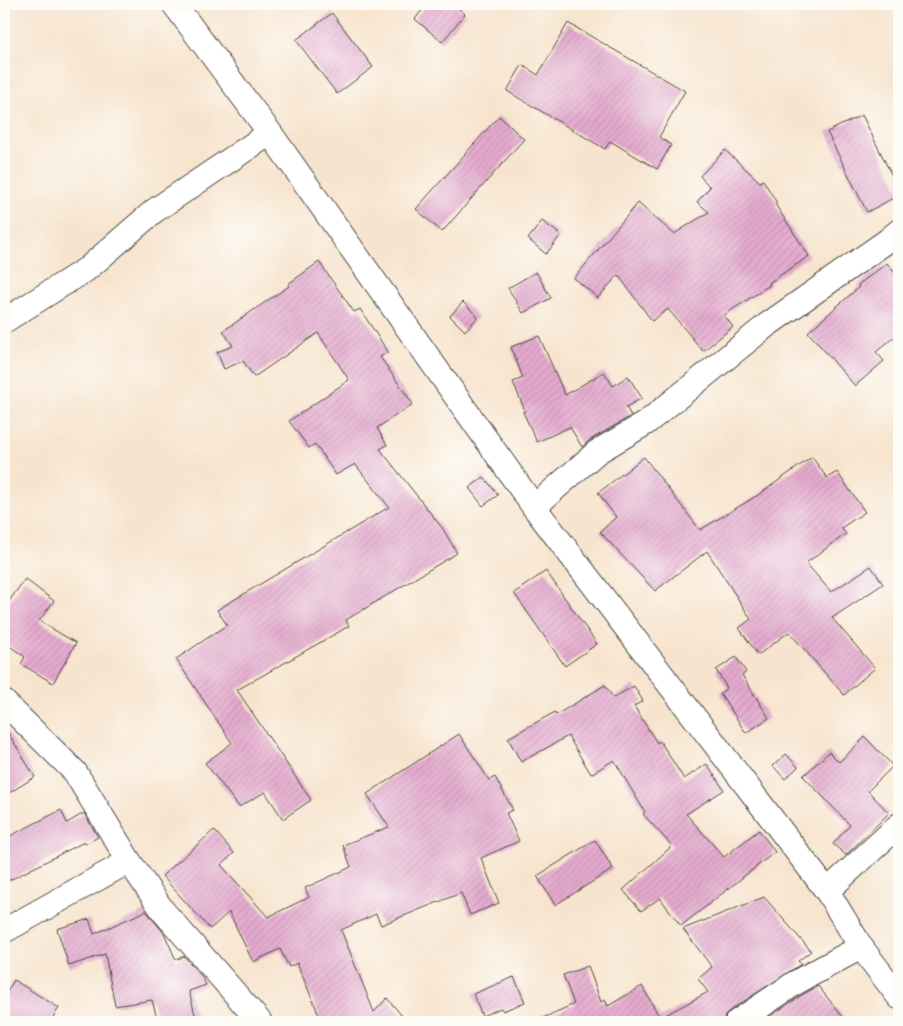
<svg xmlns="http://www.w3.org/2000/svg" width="903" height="1026" font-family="'Architects Daughter',sans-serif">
  <defs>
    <pattern id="building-hatch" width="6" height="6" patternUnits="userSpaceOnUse" patternTransform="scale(1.25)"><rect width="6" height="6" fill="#e4aace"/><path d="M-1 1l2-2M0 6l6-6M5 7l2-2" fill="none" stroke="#c492b1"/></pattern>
  </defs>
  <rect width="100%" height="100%" fill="#fdfcf7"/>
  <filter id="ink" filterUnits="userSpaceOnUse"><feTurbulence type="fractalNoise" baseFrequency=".02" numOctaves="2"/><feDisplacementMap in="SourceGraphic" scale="10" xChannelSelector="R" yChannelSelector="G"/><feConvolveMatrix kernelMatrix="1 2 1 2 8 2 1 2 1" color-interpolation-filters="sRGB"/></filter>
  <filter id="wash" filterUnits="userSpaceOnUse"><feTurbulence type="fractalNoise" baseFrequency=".0096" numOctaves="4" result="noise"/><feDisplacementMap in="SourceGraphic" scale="20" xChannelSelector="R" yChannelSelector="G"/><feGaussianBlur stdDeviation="1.12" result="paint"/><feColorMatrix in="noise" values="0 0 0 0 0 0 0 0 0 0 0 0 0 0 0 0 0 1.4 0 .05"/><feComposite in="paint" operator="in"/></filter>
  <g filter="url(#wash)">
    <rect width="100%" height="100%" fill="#f7e4ce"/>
    <g id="blocks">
      <g fill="url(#building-hatch)">
        <polygon points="427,4 453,4 465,14 442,42 415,19"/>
        <polygon points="332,13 373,67 337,94 296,40"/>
        <polygon points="568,23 685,91 659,137 671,145 657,169 610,141 605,149 507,91 522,65 538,75"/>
        <polygon points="862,115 899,190 899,195 867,212 827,132"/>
        <polygon points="499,116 524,139 442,232 416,209"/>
        <polygon points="725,150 760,182 763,180 777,203 775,204 809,256 769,283 770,285 724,315 733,327 703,351 668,309 652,321 618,275 598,298 574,278 638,203 674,234 709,212 697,202 710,187 700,176"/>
        <polygon points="542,221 561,235 546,254 528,239"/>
        <polygon points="319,262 354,312 360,309 388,352 380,357 413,404 377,428 387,445 380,449 443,529 457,553 346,620 349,626 237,690 311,800 283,819 265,792 239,807 205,763 232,743 176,659 227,625 217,610 389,507 355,464 336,475 315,444 309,448 289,421 349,380 318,333 254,377 243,361 224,369 217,352 233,346 223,331 289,286 288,284"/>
        <polygon points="887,263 899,278 899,333 876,352 884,361 855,386 808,332 859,287 858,285"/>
        <polygon points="536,272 551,298 523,313 508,288"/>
        <polygon points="463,302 478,317 465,331 450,316"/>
        <polygon points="539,336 565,395 604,372 613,386 628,376 642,398 626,407 631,416 590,440 582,447 570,427 537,442 523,412 525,411 513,382 523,378 511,347"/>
        <polygon points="644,457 700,530 758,495 812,457 827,478 837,472 865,512 841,528 846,534 806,563 831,592 871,566 883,584 832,618 875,668 844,695 789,632 758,655 739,628 751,619 707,551 655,591 600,532 616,517 598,493"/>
        <polygon points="484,477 498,495 483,506 469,488"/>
        <polygon points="546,571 597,644 565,666 514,593"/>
        <polygon points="25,579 54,601 39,621 76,643 53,683 21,664 25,657 4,642 4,608"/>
        <polygon points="736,657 746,672 742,675 769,718 746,733 720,693 727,688 716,670"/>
        <polygon points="605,685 613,698 634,686 643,701 634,706 657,743 660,741 684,779 707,764 724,790 686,814 724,857 759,830 775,852 681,926 660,898 641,911 623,890 672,846 643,814 645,812 614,760 591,774 568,736 521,762 508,738 555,712 556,715"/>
        <polygon points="4,726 35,777 4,796"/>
        <polygon points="459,734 489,780 495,777 513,810 506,813 519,841 481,858 499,903 470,915 461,893 381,925 376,914 341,930 374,1012 387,998 407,1022 322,1022 297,963 289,967 280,949 253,962 229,912 210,929 162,876 214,830 234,853 221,865 268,917 309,897 305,888 351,867 343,845 389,827 367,794"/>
        <polygon points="865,737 893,766 868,791 889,813 846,855 833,844 850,825 803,776 829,752 839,762"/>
        <polygon points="786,754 798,767 785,779 773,766"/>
        <polygon points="61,810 67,823 84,813 98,837 85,844 84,842 4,883 4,839"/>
        <polygon points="595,840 613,869 555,905 537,876"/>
        <polygon points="764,897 811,951 798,961 801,964 729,1011 725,1016 723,1022 534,1022 574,1004 563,975 588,966 601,1002 605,1000 608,1006 642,986 660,1018 708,992 698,979 712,967 683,929"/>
        <polygon points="146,911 164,933 176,960 184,956 202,977 206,985 189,991 197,1022 158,1022 152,1000 115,1006 105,954 69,966 57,929 89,919 94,934"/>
        <polygon points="514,977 525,1002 503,1011 501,1008 482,1016 473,994"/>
        <polygon points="14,980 59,1008 50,1022 4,1022 4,997"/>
        <polygon points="818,986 847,1022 761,1022 802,995"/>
      </g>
    </g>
  </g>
  <g filter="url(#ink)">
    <use href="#blocks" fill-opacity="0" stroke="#4a4743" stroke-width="1"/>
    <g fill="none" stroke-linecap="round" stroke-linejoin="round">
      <g stroke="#4a4743" stroke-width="26">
        <g id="street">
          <polyline points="174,4 270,133 534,507 827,891 861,947 899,997"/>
          <polyline points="4,321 87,269 154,211 270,133"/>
          <polyline points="534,507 597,452 646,423 767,325 887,241 899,231"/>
          <polyline points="4,702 75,772 129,861 163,911 260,1022"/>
          <polyline points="827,891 899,825"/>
          <polyline points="4,931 129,861"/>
          <polyline points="737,1022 795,983 861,947"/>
        </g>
      </g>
      <use href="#street" stroke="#fff" stroke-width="24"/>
    </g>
  </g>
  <rect width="903" height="1026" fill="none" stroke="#fdfcf7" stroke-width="20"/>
</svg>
